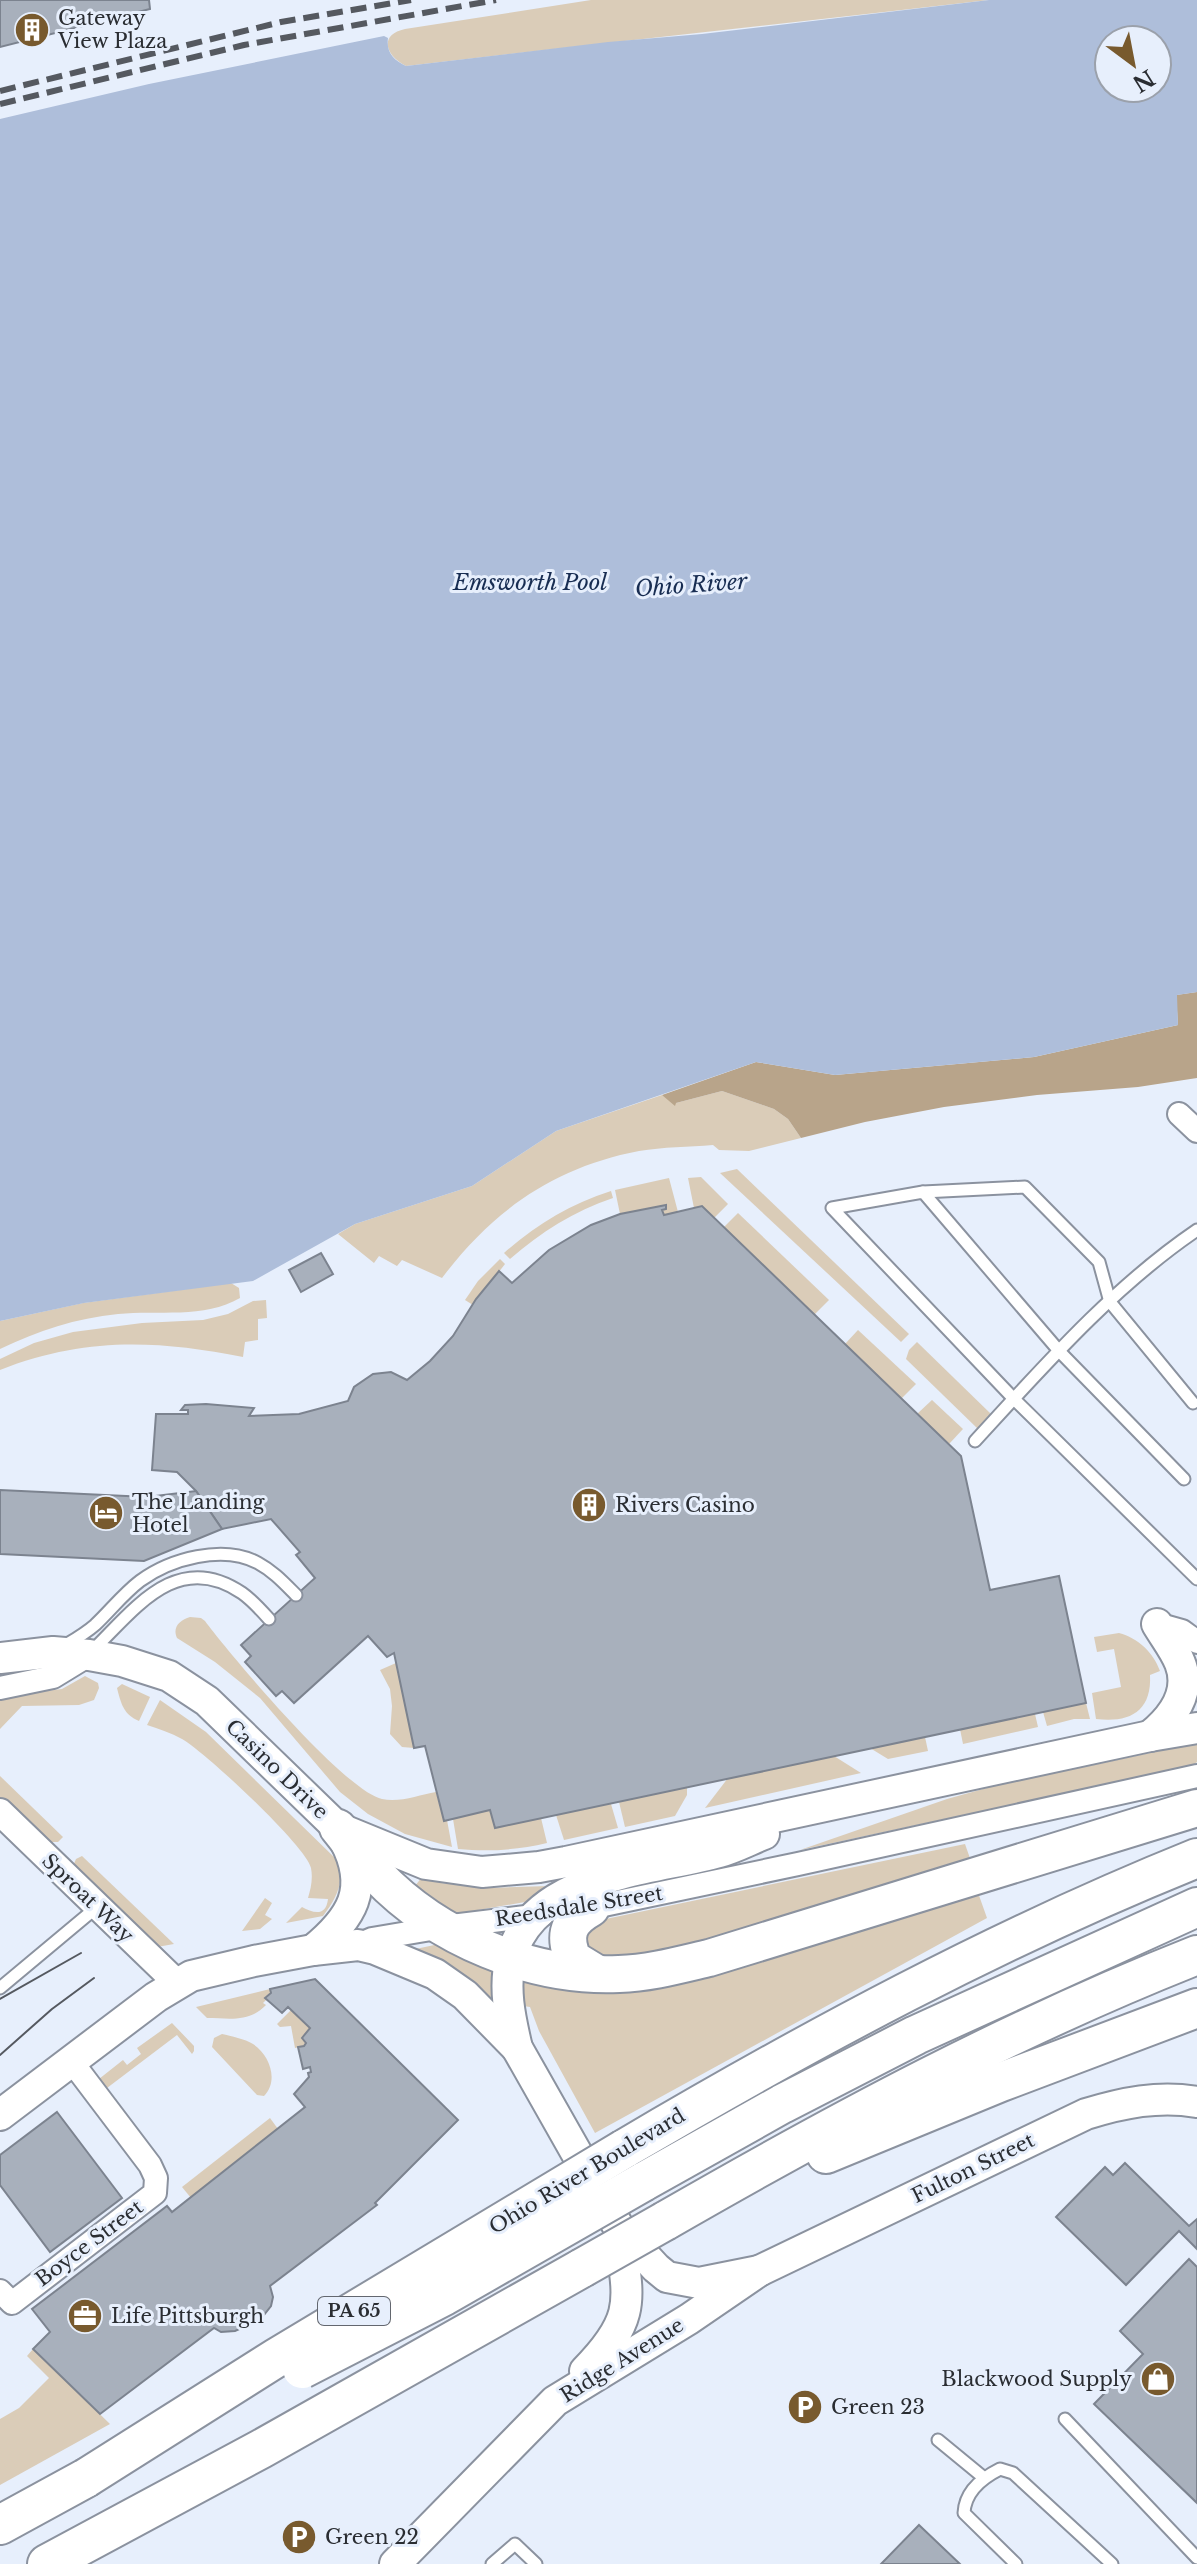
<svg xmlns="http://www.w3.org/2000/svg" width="1197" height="2564" font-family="'Libre Baskerville',serif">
  <rect width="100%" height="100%" fill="#e7effc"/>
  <g fill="#daccb8">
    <path d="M591 0H989C794 23 600 43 406 66 386 56 378 35 405 29Z"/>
    <path d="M722 1091 774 1109 788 1119 801 1138 749 1151 719 1150 713 1145C689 1147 663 1147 639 1151 555 1167 493 1210 442 1278L402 1260 397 1266 379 1256 374 1263 338 1234 355 1224 472 1186 556 1131 662 1095 676 1103Z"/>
    <polygon points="737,1169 909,1334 901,1342 720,1173"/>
    <polygon points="701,1177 728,1204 714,1218 702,1206 694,1208 688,1178"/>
    <polygon points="669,1178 678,1212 664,1215 662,1210 666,1209 665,1205 620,1214 615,1190"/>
    <path d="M611 1191 613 1198C574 1211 541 1232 510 1259L504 1253C536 1225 570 1204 611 1191Z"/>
    <polygon points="738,1213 829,1300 814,1315 724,1227"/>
    <polygon points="500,1259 505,1264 473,1305 465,1300 478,1281"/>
    <path d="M231 1283 239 1288 240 1298C204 1319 158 1310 118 1314 76 1318 38 1331 0 1349V1321L83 1303Z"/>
    <path d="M266 1300 267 1318 258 1319V1340L245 1342 243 1357C156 1340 84 1337 0 1370V1359L34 1343 73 1332 142 1323 203 1320 228 1314 253 1301Z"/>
    <polygon points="858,1330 916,1384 901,1399 845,1344"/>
    <polygon points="917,1342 991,1414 978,1429 906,1359 909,1350"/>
    <polygon points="932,1400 963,1429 949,1444 917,1414"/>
    <path d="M190 1617 201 1618 205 1621C231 1656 345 1791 382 1799 399 1803 419 1795 436 1792L444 1821 447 1820 452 1847 405 1834 368 1814 340 1792 260 1698 215 1662 177 1638C172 1627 180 1620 190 1617Z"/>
    <path d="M1119 1633C1138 1638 1153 1652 1160 1671L1150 1675C1152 1712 1129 1723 1096 1719L1092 1693 1121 1687 1114 1649 1097 1652 1094 1637Z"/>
    <polygon points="396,1663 414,1748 402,1747 390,1734 392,1706 390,1689 380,1670"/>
    <polygon points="85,1676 98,1683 99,1688 94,1700 79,1705 22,1706 0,1729 0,1699 22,1694 62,1689"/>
    <path d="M122 1684 150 1697 139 1721C124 1715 121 1704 117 1688Z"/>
    <path d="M160 1700 206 1732 334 1857C347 1880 337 1897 323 1916L286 1923 302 1907C313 1913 326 1917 328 1899L308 1898C311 1888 313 1879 311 1868 306 1846 204 1751 182 1739 171 1733 159 1729 147 1725Z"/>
    <polygon points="1086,1703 1090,1719 1074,1719 1047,1726 1043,1712"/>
    <polygon points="1035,1714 1038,1727 963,1744 960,1729"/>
    <polygon points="925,1737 928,1751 888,1759 870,1748"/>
    <polygon points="1197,1743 1197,1762 1192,1766 800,1850 947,1799 994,1786"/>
    <polygon points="834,1756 861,1773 705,1808 728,1778"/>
    <polygon points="0,1776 63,1837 58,1842 47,1842 0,1797"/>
    <polygon points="687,1787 687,1795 675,1816 625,1827 619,1802"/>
    <polygon points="611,1804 618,1828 564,1840 556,1815"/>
    <path d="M490 1810 496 1828 541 1818 547 1843C517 1850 489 1852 458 1849L453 1819Z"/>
    <polygon points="965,1844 972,1864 678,1949 610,1961 583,1952 588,1925 596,1921"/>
    <polygon points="82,1856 174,1944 157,1947 73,1866 76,1859"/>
    <polygon points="422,1877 441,1883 489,1888 549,1886 525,1902 449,1915 411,1891"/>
    <polygon points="976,1887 987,1918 595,2133 539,2031 530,2007 523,2006 522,1978 550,1985"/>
    <polygon points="265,1898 272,1903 265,1915 272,1919 260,1929 242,1931"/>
    <polygon points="439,1944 492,1969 491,2003 411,1950"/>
    <path d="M270 1989 271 1993 265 1997 267 1999 263 2003 266 2005C249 2023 229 2018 207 2018L196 2007Z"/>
    <polygon points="291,2010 310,2028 302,2037 306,2043 304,2046 295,2048 291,2026 280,2027 277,2024"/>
    <polygon points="172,2023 194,2046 194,2051 192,2054 177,2035 107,2088 99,2079 123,2060 127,2065 141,2054 137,2048"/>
    <path d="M222 2034C231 2036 245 2039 253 2044 270 2055 279 2081 264 2096L257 2095 212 2047 214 2038Z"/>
    <polygon points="270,2118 278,2129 191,2198 182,2187"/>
    <polygon points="33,2349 110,2424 0,2485 0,2419 19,2408 49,2378 27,2356"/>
  </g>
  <polygon fill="#b8a48a" points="1197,992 1197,1078 1138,1087 1037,1095 944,1107 865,1122 801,1138 788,1119 774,1109 722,1091 676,1103 675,1106 662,1095 756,1062 835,1075 1034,1057 1178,1025 1176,995"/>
  <path fill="#aebeda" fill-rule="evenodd" d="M989 0H1197V992L1177 995 1178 1025 1034 1057 835 1075 756 1062 556 1131 472 1186 355 1224 253 1281 84 1303 0 1321V119L149 84 384 36 388 38C386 53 394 60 406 66L608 42 702 34ZM1109 40H1157V88H1109Z"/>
  <g fill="#a8b0bc" stroke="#7c838f" stroke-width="2">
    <polygon points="0,0 149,0 150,9 0,47"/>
    <polygon points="666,1205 666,1209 662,1210 664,1215 702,1206 961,1456 990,1590 1059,1576 1086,1703 495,1828 490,1810 444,1821 425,1746 414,1748 394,1653 387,1657 368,1636 294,1703 282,1691 276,1696 245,1662 251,1656 241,1645 315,1578 296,1555 300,1552 271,1519 222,1529 196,1491 177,1472 152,1470 156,1414 188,1414 188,1410 181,1410 185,1405 206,1404 254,1408 249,1416 299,1414 348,1401 354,1387 373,1374 391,1372 407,1380 430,1361 453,1336 476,1299 499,1271 512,1283 549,1250 591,1225 620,1214"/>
    <polygon points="321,1253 333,1274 301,1292 289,1270"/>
    <polygon points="0,1490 147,1497 196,1491 222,1529 144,1561 0,1554"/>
    <polygon points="315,1979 458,2120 375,2203 377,2205 270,2286 273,2297 271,2306 260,2320 235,2331 221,2332 214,2328 100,2414 33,2349 50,2332 32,2309 167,2206 172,2212 305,2107 294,2094 309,2077 308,2073 311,2072 310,2067 303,2069 298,2047 304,2046 306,2043 302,2038 310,2028 288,2007 282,2013 265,1998 271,1993 270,1989"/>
    <polygon points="57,2112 122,2198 50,2252 0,2185 0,2155"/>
    <polygon points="1125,2163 1189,2226 1197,2219 1197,2249 1179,2231 1126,2285 1056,2217 1105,2167 1113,2175"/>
    <polygon points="1189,2259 1197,2267 1197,2503 1094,2404 1143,2354 1120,2331"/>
    <polygon points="919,2525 960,2564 881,2564"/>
  </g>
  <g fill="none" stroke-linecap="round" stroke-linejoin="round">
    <g stroke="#8b929f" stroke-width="15">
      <g id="service">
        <polyline points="923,1192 1025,1187 1099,1262 1110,1302 1193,1403"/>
        <path d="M975 1441C1043 1367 1113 1287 1197 1230"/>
        <polyline points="1184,1479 1060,1352 923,1192 832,1208 1014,1399 1197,1579"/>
        <path d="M64 1646C74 1640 86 1633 95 1625 110 1611 123 1594 140 1581 170 1559 223 1544 258 1563 273 1571 284 1583 296 1595"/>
        <path d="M92 1651C135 1609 177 1549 242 1593 252 1600 261 1610 269 1619"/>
        <polyline points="0,1988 97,1907"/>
        <polyline points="1065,2419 1197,2558"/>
        <polyline points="938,2440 983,2477"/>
        <polyline points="492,2564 515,2544 536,2564"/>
        <path d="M1016 2564 964 2513C965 2492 982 2478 1000 2469L1013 2473 1112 2564"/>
      </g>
    </g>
    <g stroke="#8b929f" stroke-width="26">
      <g id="minor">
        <polyline points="1179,1114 1197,1131"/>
        <polyline points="1157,1624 1182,1631 1197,1642"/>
        <polyline points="0,1688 53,1677 89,1655"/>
        <polyline points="580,1910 798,1864 1197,1776"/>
        <polyline points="358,1945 372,1939 443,1927 542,1915"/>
        <polyline points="0,2291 12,2303 155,2193 156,2178 150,2165 72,2062"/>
      </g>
    </g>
    <g stroke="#8b929f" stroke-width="30">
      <polyline id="tertiary" points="0,1812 177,1983"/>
    </g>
    <g stroke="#8b929f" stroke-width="34">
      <g id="secondary">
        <polyline points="0,1658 53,1652 89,1655 122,1661 169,1676 207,1701 338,1828 426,1864 482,1872 539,1867 566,1862 1150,1736 1197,1728"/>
        <path d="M1150 1736C1171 1719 1192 1693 1180 1663 1175 1650 1164 1636 1157 1624"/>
        <path d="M313 1950C352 1918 370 1889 345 1841"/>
        <path d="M517 2048C510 2018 503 1987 511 1957 533 1874 651 1871 719 1852 734 1848 749 1840 764 1834"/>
        <polyline points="0,2115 156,1997 191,1976 254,1961 313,1950 358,1945 375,1949 435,1974 465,1995 517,2048 619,2228 656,2268 667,2277 699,2283 759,2271"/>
        <path d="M585 2371C639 2316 628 2299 619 2228"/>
        <path d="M395 2564 555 2401 689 2319 759 2271 1086 2114C1122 2103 1159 2095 1197 2102"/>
      </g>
    </g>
    <g stroke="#8b929f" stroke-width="40">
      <g id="trunk">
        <path d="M338 1828C351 1844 363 1861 377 1875 437 1938 532 1978 619 1974 650 1973 679 1965 709 1958L1197 1808"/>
        <path d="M591 1908C568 1921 563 1935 573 1959L596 1973"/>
      </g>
    </g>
    <g stroke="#8b929f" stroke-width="42">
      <g id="motorway">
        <path d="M624 2149C809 2040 998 1938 1197 1858"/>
        <polyline points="826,2154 1001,2082 1197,2008"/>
        <polyline points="643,2182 782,2104 916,2035 1197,1907"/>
        <path d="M665 2221C837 2122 1012 2028 1197 1955"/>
        <polyline points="0,2525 86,2478"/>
        <polyline points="47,2564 261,2449 582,2268"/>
      </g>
    </g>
    <use href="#service" stroke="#fff" stroke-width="11"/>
    <use href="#minor" stroke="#fff" stroke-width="22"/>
    <use href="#tertiary" stroke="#fff" stroke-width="26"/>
    <use href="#secondary" stroke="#fff" stroke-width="30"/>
    <use href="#trunk" stroke="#fff" stroke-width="36"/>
    <use href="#motorway" stroke="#fff" stroke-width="38"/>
    <g stroke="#555960" stroke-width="2">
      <polyline points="0,1999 81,1953"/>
      <polyline points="0,2055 52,2009 94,1978"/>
    </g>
    <g stroke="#555960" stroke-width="6" stroke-dasharray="16 8" stroke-linecap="butt">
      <polyline points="0,91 281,22 411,0"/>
      <polyline points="0,104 244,45 496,0"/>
    </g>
    <g stroke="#8b929f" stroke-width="42" stroke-linecap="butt">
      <g id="motorway-bridge">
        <polyline points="582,2268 665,2221"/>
        <polyline points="302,2369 444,2296 643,2182"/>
        <polyline points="86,2478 276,2358 624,2149"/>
      </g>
    </g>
    <use href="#motorway-bridge" stroke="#fff" stroke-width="38"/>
  </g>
  <defs>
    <g id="building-disc" transform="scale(1.8)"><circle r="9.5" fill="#785a2e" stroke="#e7effc"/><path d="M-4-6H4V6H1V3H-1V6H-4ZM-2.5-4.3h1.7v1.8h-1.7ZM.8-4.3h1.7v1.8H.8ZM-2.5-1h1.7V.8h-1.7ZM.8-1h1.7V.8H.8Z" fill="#fff"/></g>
    <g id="hotel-disc" transform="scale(1.8)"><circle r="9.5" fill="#785a2e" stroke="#e7effc"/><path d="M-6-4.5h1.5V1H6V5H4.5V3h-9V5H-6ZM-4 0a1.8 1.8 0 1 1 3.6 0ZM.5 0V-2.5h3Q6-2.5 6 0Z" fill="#fff"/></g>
    <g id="office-disc" transform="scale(1.8)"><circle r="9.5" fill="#785a2e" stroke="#e7effc"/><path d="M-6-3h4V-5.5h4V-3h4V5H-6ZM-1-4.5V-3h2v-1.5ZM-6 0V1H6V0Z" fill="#fff"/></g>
    <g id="shop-disc" transform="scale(1.8)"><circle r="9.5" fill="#785a2e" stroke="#e7effc"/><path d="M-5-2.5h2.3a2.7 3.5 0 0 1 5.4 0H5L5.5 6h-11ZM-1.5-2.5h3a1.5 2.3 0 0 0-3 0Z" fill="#fff"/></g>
    <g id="parking-disc" transform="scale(1.8)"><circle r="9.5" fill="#785a2e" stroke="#e7effc"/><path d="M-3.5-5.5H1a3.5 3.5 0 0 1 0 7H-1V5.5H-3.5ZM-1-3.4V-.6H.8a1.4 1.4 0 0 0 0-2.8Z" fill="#fff"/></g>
  </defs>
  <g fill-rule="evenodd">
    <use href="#building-disc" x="32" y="30"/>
    <use href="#building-disc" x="589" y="1505"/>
    <use href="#hotel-disc" x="106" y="1513"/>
    <use href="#office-disc" x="85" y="2316"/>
    <use href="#shop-disc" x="1158" y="2379"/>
    <use href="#parking-disc" x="805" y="2407"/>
    <use href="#parking-disc" x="299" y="2537"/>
  </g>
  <g text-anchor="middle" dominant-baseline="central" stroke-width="6" stroke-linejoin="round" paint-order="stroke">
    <rect fill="#e7effc" stroke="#63676f" stroke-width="2" x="318" y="2297" width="72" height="28" rx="6"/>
    <g font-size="18" font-weight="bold" fill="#2a2d32">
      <text x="354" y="2311">PA 65</text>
    </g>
    <g font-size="20" fill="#2a2d32" stroke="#e7effc" text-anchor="start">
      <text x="58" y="18">Gateway<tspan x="58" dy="23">View Plaza</tspan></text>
      <text x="132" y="1502">The Landing<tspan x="132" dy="23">Hotel</tspan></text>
      <text x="615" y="1505">Rivers Casino</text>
      <text x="111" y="2316">Life Pittsburgh</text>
      <text x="1132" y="2379" text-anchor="end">Blackwood Supply</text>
      <text x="831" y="2407">Green 23</text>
      <text x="325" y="2537">Green 22</text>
    </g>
    <g font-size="20" fill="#2a2d32" stroke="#e7effc">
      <text transform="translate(277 1769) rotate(44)">Casino Drive</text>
      <text transform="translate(88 1898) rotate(44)">Sproat Way</text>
      <text transform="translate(579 1906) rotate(-9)">Reedsdale Street</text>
      <text transform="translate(973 2168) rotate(-26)">Fulton Street</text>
      <text transform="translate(587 2171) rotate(-31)">Ohio River Boulevard</text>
      <text transform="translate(89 2243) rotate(-37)">Boyce Street</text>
      <text transform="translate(622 2360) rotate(-32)">Ridge Avenue</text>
    </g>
    <g font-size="22" font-style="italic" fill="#182d52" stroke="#e7effc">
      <text x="530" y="582">Emsworth Pool</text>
      <text transform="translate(691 585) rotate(-4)">Ohio River</text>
    </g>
  </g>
  <g transform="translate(1133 64) rotate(148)"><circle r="38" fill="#e7effc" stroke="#9ba1ab" stroke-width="2"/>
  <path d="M0-6L14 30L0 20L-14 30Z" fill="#785a2e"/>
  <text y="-12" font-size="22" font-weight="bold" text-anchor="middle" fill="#2a2d32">N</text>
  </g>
</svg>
